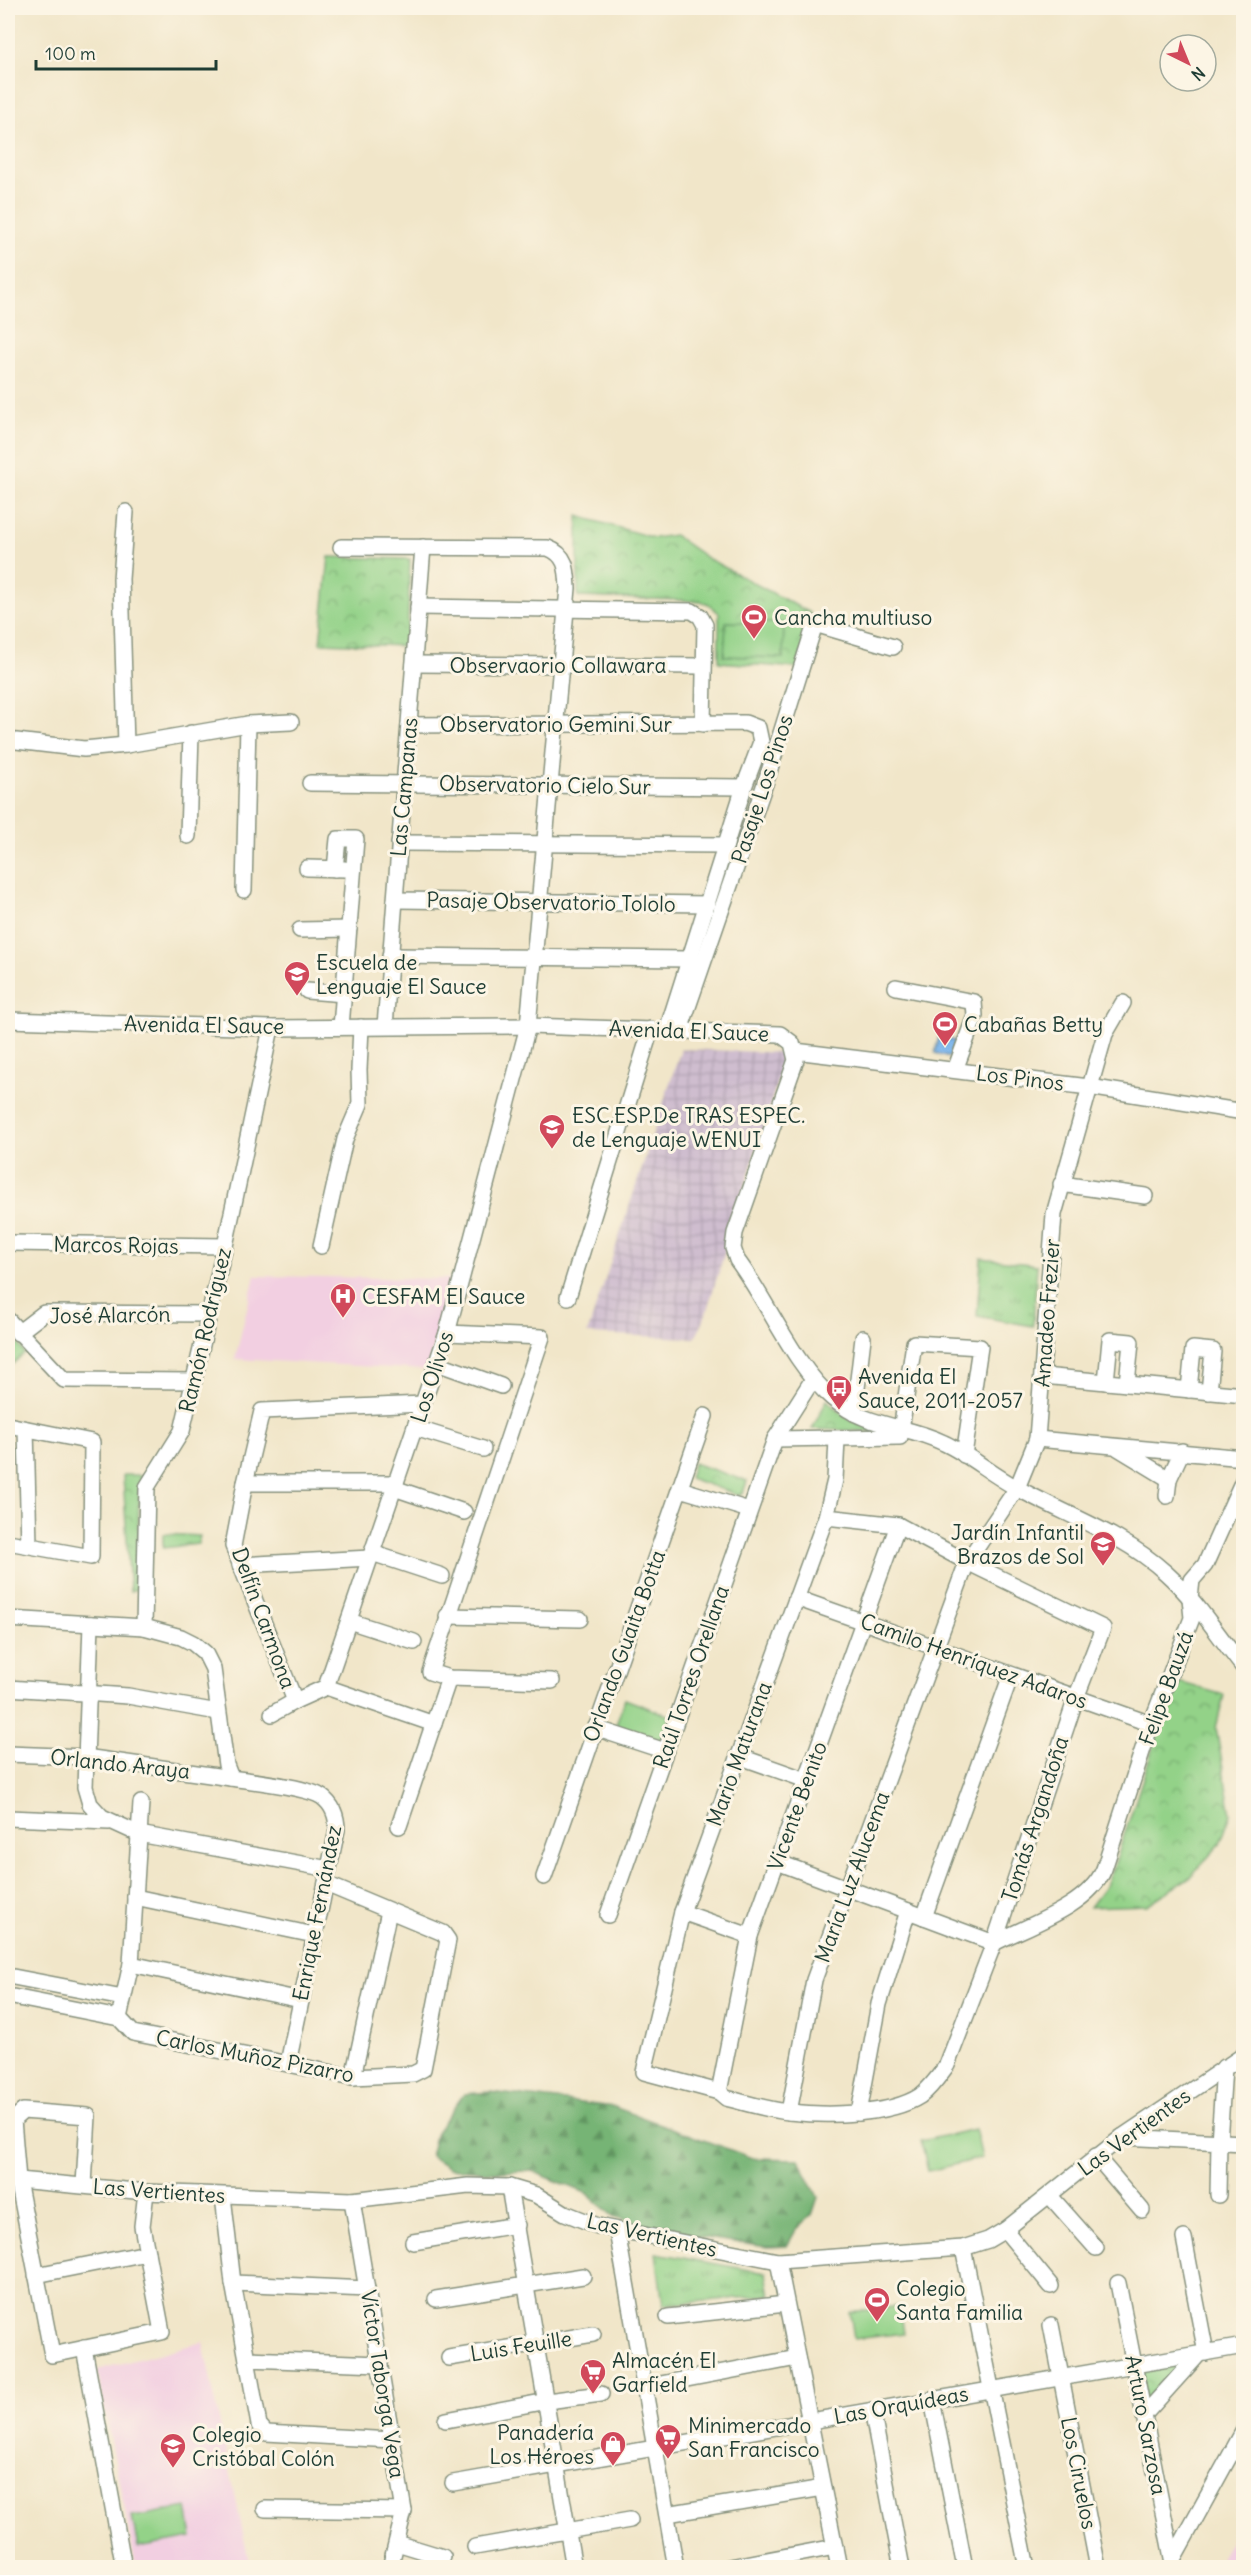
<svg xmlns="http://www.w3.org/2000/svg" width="1251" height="2575" font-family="Delius,sans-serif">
  <defs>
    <pattern id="industrial-grid" width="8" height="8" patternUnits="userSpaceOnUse" patternTransform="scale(1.5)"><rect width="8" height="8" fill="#cfbdcf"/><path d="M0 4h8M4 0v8" fill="none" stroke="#b1a3b2"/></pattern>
    <pattern id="grass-tufts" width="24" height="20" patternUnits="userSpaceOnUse" patternTransform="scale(1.5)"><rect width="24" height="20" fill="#93d288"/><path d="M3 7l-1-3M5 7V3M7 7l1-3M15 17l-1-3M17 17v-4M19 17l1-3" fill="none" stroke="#77ac70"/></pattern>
    <pattern id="forest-firs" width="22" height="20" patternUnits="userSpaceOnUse" patternTransform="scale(1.5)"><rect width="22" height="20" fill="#76b474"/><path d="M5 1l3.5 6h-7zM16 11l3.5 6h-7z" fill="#609460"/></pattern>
    <pattern id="park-crowns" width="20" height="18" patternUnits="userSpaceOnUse" patternTransform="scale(1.5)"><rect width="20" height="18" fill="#93d288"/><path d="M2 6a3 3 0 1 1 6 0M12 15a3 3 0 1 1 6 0" fill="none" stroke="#77ac70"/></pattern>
  </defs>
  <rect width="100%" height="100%" fill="#fcf5e5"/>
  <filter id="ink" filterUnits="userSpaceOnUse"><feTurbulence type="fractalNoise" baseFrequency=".0167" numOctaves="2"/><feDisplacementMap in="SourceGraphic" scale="12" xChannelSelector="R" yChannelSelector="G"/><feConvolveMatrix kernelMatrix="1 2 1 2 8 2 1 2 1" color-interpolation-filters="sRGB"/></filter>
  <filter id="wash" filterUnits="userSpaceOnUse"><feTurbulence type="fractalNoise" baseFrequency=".008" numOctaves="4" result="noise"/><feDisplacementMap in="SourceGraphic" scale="24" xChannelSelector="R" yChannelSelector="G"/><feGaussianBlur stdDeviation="1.35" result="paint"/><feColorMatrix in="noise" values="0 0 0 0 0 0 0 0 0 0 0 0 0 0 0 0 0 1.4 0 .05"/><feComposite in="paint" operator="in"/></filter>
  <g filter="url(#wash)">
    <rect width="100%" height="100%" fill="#f1e6c9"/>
    <g fill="#f2cfe1">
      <polygon points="255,1275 257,1276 453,1279 427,1370 235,1359"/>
      <polygon points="203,2342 250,2567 136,2567 97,2370"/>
      <polygon points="1243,2519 1243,2567 1215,2567"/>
    </g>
    <polygon fill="url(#industrial-grid)" points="681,1049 786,1053 703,1323 695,1338 587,1334"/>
    <g fill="url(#grass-tufts)" stroke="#59885e" stroke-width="1.5">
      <polygon points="981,1258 1037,1265 1033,1326 977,1316"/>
      <polygon points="656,2253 766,2273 770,2295 663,2305"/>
    </g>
    <polygon fill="url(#forest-firs)" stroke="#4a7854" stroke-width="1.5" points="491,2092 614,2107 752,2158 798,2159 818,2197 812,2215 796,2230 787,2246 767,2247 674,2233 613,2216 586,2193 532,2171 489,2172 449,2168 430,2156 436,2132 464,2094"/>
    <g fill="url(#park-crowns)" stroke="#59885e" stroke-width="1.5">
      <polygon points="578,516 654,538 674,535 707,558 810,613 806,641 797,668 719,662 719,613 707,603 682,600 578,597"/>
      <polygon points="329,557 410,559 407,646 320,643"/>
      <polygon points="8,1332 25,1353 8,1368"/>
      <path d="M827 1400C847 1421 859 1426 887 1432L812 1429Z"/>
      <polygon points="693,1463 747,1481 743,1493 738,1495 689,1478"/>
      <polygon points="123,1475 146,1475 139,1491 137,1589 130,1591"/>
      <polygon points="163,1534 200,1536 198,1544 163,1548"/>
      <polygon points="1175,1681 1224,1695 1216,1728 1231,1814 1220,1844 1190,1877 1147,1905 1090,1907 1105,1887 1114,1866"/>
      <polygon points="1189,2363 1146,2405 1140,2368"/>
    </g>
    <g fill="#93d288" stroke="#59885e" stroke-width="1.5">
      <polygon points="726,622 784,623 783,658 724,656"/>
      <polygon points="625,1699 670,1716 660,1741 616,1724"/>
      <polygon points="975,2129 982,2158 928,2171 921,2141"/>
      <polygon points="900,2306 904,2333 854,2339 850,2312"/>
      <polygon points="187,2507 192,2538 138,2548 132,2517"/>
    </g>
    <polygon fill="#7bb5ec" stroke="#4d7990" stroke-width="1.5" points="939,1037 955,1041 950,1057 935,1053"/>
  </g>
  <g filter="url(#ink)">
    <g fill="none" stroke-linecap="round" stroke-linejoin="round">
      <g stroke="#88927e" stroke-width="18">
        <g id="minor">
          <polyline points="126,512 121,579 126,745"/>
          <polyline points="418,607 692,611 700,616 705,625 703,724"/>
          <polyline points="414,664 703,666"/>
          <polyline points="409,725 745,723 758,728 761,742 744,787 667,1030"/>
          <polyline points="8,740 84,749 126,745 248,724 291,722"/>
          <polyline points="310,783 744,787"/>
          <polyline points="188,836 191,733"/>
          <polyline points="399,843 726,845"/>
          <polyline points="307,868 345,869"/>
          <polyline points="335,869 338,839 356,839 341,1027"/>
          <polyline points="244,890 248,724"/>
          <polyline points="395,900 708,904"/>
          <polyline points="300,930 349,929"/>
          <polyline points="390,956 689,959"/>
          <polyline points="896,987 974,1002 975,1016 955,1070"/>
          <polyline points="307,991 344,994"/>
          <path d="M8 1020 271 1028 528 1026 780 1034 792 1043 796 1060 735 1233 733 1248 737 1260C768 1301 794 1366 832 1398 870 1430 904 1423 944 1443 970 1455 992 1475 1017 1488 1068 1516 1123 1534 1166 1573 1197 1601 1218 1636 1244 1668"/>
          <polyline points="385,1026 423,547"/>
          <polyline points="680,1030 768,775 815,624 893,647"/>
          <polyline points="795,1051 1089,1087 1244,1112"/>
          <polyline points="1061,1184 1145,1196"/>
          <polyline points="8,1243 225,1246"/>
          <polyline points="321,1246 345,1139 360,1104 359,1070 361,1027"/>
          <polyline points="568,1297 651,1029"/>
          <polyline points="8,1320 64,1380 194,1381"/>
          <polyline points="18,1333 44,1313 209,1314"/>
          <polyline points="447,1333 542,1337 430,1672 449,1678 552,1681"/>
          <polyline points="437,1363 501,1386"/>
          <polyline points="1043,1376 1244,1395"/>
          <polyline points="1106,1382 1110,1340 1131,1342 1127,1384"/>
          <polyline points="1189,1390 1193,1349 1213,1351 1209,1392"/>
          <polyline points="854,1413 863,1338"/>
          <polyline points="8,1425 92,1442 91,1557 8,1542"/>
          <polyline points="415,1428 483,1449"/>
          <polyline points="26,1429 29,1545"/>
          <polyline points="775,1439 900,1437 914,1343 980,1347 964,1455"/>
          <path d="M837 1439 835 1480 826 1517 682 1912 644 2072 719 2092 726 2098C746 2103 768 2110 789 2112 825 2116 889 2116 920 2096 931 2088 939 2076 947 2065L994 1943C1029 1925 1089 1906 1104 1869L1151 1724 1192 1618 1190 1598 1192 1580 1205 1565 1244 1478"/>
          <polyline points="1037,1439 1244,1458"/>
          <polyline points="1118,1448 1169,1479"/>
          <polyline points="245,1483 396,1483"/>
          <polyline points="394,1488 464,1512"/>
          <polyline points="680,1489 749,1510"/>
          <polyline points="1167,1496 1169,1479 1182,1451"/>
          <polyline points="372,1553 442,1576"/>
          <polyline points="240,1565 370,1558"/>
          <polyline points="796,1598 1151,1724"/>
          <polyline points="447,1616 580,1619"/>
          <path d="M8 1619 144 1627 181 1637 193 1643 205 1653 213 1669 226 1765 231 1778C251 1781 308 1787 322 1797 333 1805 337 1817 337 1830L288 2063"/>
          <polyline points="349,1621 414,1642"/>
          <polyline points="91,1624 85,1787 90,1804 102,1817 139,1834 329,1869"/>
          <polyline points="144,1627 147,1487 182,1431 225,1246 271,1028"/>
          <path d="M326 1687 447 1333 528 1026 568 588C567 570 567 555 548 548L341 547"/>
          <polyline points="326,1687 295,1701 233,1546 245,1483 262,1411 423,1404"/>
          <polyline points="326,1687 434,1724"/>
          <polyline points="8,1688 128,1696 218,1712"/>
          <polyline points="272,1714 295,1701"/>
          <polyline points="595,1728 665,1751"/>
          <polyline points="8,1754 85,1757 231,1778"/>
          <polyline points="738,1756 806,1780"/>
          <polyline points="8,1818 109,1822"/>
          <polyline points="399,1826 449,1678"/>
          <polyline points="777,1862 994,1943 1076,1698 1103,1628 967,1562 898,1525 826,1517"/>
          <polyline points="544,1877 705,1416"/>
          <polyline points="135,1897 314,1935"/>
          <polyline points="682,1912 750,1936"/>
          <polyline points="608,1915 775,1439 813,1379"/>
          <polyline points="924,1917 1011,1675"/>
          <polyline points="131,1964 301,2000"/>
          <polyline points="8,1976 123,1998"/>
          <polyline points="8,1996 119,2018 133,2033 353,2077 413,2074 423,2069 448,1940 443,1933 326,1884"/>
          <polyline points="119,2018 131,1964 141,1803"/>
          <polyline points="353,2077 389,1911"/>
          <polyline points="719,2092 750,1936 898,1525"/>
          <polyline points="789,2112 814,1980 967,1562 1017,1488 1037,1439 1054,1214 1105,1034 1123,1003"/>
          <polyline points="859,2113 879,2004 908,1911"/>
          <polyline points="1122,2137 1244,2143"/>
          <polyline points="1096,2156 1142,2210"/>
          <polyline points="8,2177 18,2180 146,2192 352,2200 468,2186 509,2187 536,2195 565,2213 598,2226 778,2261 963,2248 988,2240 1005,2230 1122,2137 1244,2055"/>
          <polyline points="84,2185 88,2116 23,2111 13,2120 18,2180 52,2355 162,2332 142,2226 146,2192"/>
          <polyline points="509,2187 574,2568"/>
          <polyline points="1218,2195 1219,2142 1224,2067"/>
          <polyline points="223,2196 233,2283 259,2425 266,2433 392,2440"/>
          <polyline points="1050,2196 1096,2248"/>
          <polyline points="352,2200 404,2511 390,2568"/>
          <polyline points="1005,2230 1051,2286"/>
          <polyline points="617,2231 676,2568"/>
          <polyline points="1184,2238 1206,2353"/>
          <polyline points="413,2242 517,2225"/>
          <polyline points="963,2248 1027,2568"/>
          <polyline points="778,2261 839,2568"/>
          <polyline points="36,2275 147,2253"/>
          <polyline points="233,2283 367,2289"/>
          <polyline points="1118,2283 1174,2568"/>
          <polyline points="436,2299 583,2276"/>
          <polyline points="668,2317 786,2304"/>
          <polyline points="1051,2325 1098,2568"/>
          <polyline points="84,2348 124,2568"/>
          <polyline points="449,2358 593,2334"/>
          <polyline points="247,2359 380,2364"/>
          <polyline points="645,2387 797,2358"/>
          <polyline points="932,2400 965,2568"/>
          <polyline points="872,2410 902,2568"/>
          <polyline points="1144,2415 1199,2354"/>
          <polyline points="446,2420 547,2401 601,2394"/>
          <polyline points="453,2483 1244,2346"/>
          <polyline points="265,2509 404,2511"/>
          <polyline points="667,2514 823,2488"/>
          <polyline points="397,2543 443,2557"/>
          <polyline points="475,2547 630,2520"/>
          <polyline points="1173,2559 1244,2430"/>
          <polyline points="725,2568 835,2547"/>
        </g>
      </g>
      <use href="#minor" stroke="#fff" stroke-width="15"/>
    </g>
  </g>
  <defs>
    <g id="stadium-pin" transform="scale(1.35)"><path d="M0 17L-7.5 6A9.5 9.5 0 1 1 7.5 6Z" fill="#d1495b" stroke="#fcf5e5"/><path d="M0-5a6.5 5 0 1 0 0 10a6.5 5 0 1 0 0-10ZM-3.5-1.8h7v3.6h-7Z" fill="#fff"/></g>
    <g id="school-pin" transform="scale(1.35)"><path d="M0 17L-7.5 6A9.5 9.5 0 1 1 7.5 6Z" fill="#d1495b" stroke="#fcf5e5"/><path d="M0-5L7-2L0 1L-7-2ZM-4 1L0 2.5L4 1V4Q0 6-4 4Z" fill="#fff"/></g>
    <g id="hospital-pin" transform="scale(1.35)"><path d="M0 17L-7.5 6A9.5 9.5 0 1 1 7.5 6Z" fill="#d1495b" stroke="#fcf5e5"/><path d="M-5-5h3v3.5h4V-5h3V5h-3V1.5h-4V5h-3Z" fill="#fff"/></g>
    <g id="bus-pin" transform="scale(1.35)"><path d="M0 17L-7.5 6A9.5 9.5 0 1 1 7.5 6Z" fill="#d1495b" stroke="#fcf5e5"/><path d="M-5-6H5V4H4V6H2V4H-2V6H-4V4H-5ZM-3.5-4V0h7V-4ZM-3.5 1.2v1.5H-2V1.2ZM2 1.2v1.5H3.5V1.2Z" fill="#fff"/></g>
    <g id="supermarket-pin" transform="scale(1.35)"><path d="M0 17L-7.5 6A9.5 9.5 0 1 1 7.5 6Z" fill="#d1495b" stroke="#fcf5e5"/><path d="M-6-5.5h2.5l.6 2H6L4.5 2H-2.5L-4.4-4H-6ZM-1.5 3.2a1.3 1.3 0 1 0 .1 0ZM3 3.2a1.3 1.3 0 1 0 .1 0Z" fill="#fff"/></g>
    <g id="shop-pin" transform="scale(1.35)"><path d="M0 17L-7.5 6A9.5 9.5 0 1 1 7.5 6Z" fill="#d1495b" stroke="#fcf5e5"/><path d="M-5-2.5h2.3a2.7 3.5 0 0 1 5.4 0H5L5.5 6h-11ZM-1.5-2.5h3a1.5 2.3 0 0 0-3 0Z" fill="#fff"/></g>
  </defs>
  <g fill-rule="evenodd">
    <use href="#stadium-pin" x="754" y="617"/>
    <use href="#school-pin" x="297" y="974"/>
    <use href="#stadium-pin" x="945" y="1024"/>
    <use href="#school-pin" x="552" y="1127"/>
    <use href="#hospital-pin" x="343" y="1296"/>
    <use href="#bus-pin" x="839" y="1388"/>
    <use href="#school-pin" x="1103" y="1544"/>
    <use href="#stadium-pin" x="877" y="2300"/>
    <use href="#supermarket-pin" x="593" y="2372"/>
    <use href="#supermarket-pin" x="668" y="2437"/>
    <use href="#shop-pin" x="613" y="2444"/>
    <use href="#school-pin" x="173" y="2446"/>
  </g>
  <g text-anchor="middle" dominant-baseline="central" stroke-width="6" stroke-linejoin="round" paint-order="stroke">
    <g font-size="21" fill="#1f3d34" stroke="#fcf5e5" text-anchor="start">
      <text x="774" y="617">Cancha multiuso</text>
      <text x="316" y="962">Escuela de<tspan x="316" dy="24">Lenguaje El Sauce</tspan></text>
      <text x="964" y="1024">Cabañas Betty</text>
      <text x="572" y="1115">ESC.ESP.De TRAS ESPEC.<tspan x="572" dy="24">de Lenguaje WENUI</tspan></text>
      <text x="362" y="1296">CESFAM El Sauce</text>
      <text x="858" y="1376">Avenida El<tspan x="858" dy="24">Sauce, 2011-2057</tspan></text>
      <text x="1084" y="1532" text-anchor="end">Jardín Infantil<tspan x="1084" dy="24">Brazos de Sol</tspan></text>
      <text x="896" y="2288">Colegio<tspan x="896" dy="24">Santa Familia</tspan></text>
      <text x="612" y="2360">Almacén El<tspan x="612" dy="24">Garfield</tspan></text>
      <text x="688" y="2425">Minimercado<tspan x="688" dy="24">San Francisco</tspan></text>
      <text x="594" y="2432" text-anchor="end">Panadería<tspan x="594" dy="24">Los Héroes</tspan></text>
      <text x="192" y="2434">Colegio<tspan x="192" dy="24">Cristóbal Colón</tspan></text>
    </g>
    <g font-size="21" fill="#1f3d34" stroke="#fcf5e5">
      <text x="558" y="665">Observaorio Collawara</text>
      <text x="556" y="724">Observatorio Gemini Sur</text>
      <text transform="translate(545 785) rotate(1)">Observatorio Cielo Sur</text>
      <text transform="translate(404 787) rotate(-85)">Las Campanas</text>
      <text transform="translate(762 789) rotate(-72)">Pasaje Los Pinos</text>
      <text transform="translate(551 902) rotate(1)">Pasaje Observatorio Tololo</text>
      <text transform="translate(204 1025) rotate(1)">Avenida El Sauce</text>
      <text transform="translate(689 1031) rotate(2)">Avenida El Sauce</text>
      <text transform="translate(1020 1078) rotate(7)">Los Pinos</text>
      <text transform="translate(116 1245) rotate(1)">Marcos Rojas</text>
      <text transform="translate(1047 1313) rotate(-86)">Amadeo Frezier</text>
      <text transform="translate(110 1315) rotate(-1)">José Alarcón</text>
      <text transform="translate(205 1330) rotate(-77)">Ramón Rodríguez</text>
      <text transform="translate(432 1377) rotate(-72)">Los Olivos</text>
      <text transform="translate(264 1618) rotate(70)">Delfín Carmona</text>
      <text transform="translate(624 1646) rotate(-70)">Orlando Guaita Botta</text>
      <text transform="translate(974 1661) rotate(20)">Camilo Henríquez Adaros</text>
      <text transform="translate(691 1677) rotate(-71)">Raúl Torres Orellana</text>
      <text transform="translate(1166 1688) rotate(-70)">Felipe Bauzá</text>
      <text transform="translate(739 1754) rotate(-70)">Mario Maturana</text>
      <text transform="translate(120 1764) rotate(6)">Orlando Araya</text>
      <text transform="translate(797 1806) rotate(-70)">Vicente Benito</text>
      <text transform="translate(1035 1819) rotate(-72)">Tomás Argandoña</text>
      <text transform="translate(852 1877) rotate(-70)">María Luz Alucema</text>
      <text transform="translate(317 1913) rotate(-79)">Enrique Fernández</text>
      <text transform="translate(255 2056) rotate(11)">Carlos Muñoz Pizarro</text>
      <text transform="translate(1134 2132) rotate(-36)">Las Vertientes</text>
      <text transform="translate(159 2191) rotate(4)">Las Vertientes</text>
      <text transform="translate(652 2235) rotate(13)">Las Vertientes</text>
      <text transform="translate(521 2346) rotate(-9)">Luis Feuille</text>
      <text transform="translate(383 2384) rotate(81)">Víctor Taborga Vega</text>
      <text transform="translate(901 2405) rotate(-10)">Las Orquídeas</text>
      <text transform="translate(1146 2425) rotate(79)">Arturo Sarzosa</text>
      <text transform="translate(1079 2473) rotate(79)">Los Ciruelos</text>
    </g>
  </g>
  <rect width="1251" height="2575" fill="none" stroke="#fcf5e5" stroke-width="30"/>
  <g transform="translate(1188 63) rotate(137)"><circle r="28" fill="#fcf5e5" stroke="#a4ab9e" stroke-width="1.5"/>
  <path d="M0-4.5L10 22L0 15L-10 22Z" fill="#d1495b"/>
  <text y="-9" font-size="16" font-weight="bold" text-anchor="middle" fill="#1f3d34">N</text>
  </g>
  <path d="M36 60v9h180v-9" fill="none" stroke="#1f3d34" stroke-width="3"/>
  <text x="45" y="60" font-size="18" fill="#1f3d34" stroke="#fcf5e5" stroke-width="4.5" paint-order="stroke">100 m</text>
</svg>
